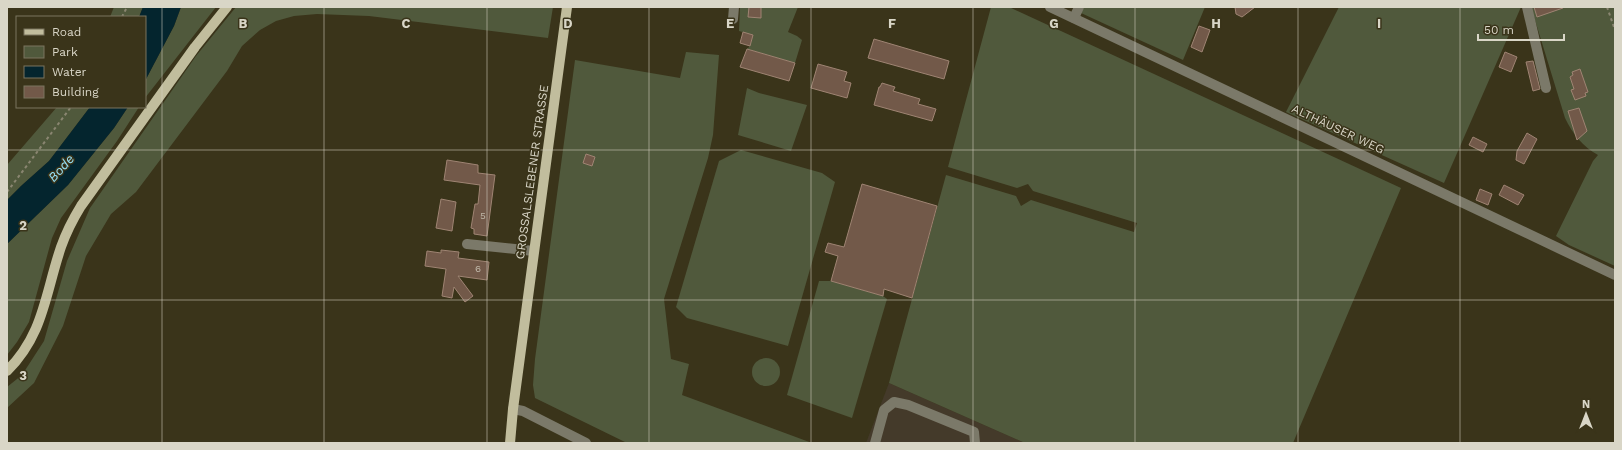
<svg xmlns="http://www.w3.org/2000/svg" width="1622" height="450" font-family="'Work Sans',sans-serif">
  <rect width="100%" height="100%" fill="#3a341a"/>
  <polygon fill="#443a2a" points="889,383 1025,443 866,443"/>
  <g fill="#50593c">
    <polygon points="114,7 143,7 139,17 110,17"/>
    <polygon points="181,7 216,7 145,98 145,81 174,26"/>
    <polygon points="236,7 553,7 548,38 369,16 317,14 294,16 276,21 260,30 242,46 227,71 136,192 111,214 86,256 63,326 34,383 7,408 7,387 22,375 44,341 67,261 90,208 196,56"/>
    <polygon points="740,7 798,7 788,32 797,36 802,40 795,63 747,49 750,46 753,35 739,31"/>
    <polygon points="991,7 1009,7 1401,188 1293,443 1025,443 889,383 946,175 1016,196 1021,206 1031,200 1134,232 1137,223 1033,191 1028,184 1017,188 948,167"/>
    <polygon points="1084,7 1205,7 1183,60 1081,13"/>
    <polygon points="1339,7 1521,7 1444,183 1286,112"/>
    <path d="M1531 7H1615V266L1569 245 1556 236 1593 161 1598 155C1583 147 1572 133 1565 118Z"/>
    <polygon points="686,52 719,55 713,135 708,158 664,299 671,359 689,364 682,395 812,443 627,443 535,398 533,385 535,359 575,60 680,78"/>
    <polygon points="747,88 759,93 807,105 791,151 738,135"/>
    <polygon points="57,107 90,107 49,161 21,186 7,200 7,165"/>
    <polygon points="128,107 139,107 117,141 61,218 52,238 29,322 17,342 7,355 7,244 68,185 114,128"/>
    <polygon points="741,150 822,173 835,182 788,346 687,318 676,307 719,161"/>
    <polygon points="819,281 831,281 883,296 887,299 852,418 787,395"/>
    <circle cx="766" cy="372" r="14"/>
  </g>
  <g fill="#04252e">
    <polygon points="143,7 181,7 174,26 145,81 145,17 139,17"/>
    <polygon points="90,107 128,107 114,128 68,185 7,244 7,200 21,186 49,161"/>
  </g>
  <g fill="#725949" stroke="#9f8473">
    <polygon points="749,7 761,7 761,18 748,17"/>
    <polygon points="1235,7 1255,7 1242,17 1236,14"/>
    <polygon points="1534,7 1563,7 1563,8 1537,17"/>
    <polygon points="1199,26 1210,30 1202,52 1191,47"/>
    <polygon points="743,32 753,35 750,46 740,43"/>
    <polygon points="874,39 949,61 944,79 868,58"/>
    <polygon points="747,49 795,63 789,81 740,67"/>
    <polygon points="1505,52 1517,57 1511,72 1499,67"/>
    <polygon points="1533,61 1540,89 1533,91 1526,62"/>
    <polygon points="818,64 847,72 844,81 851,83 847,98 811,88"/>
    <polygon points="1580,69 1588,92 1585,93 1586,96 1575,100 1571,90 1574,89 1570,77 1573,75 1572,72"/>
    <polygon points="882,83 895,87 893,91 920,99 918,104 936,109 932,121 874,105 879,87 880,87"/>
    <polygon points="1579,108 1587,131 1577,140 1568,111"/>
    <polygon points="1527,133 1537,139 1524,164 1516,160 1517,151"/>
    <polygon points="1473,137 1487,144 1483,152 1469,145"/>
    <polygon points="586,154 595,157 592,166 583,163"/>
    <polygon points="447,160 478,165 478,173 495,175 487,236 474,234 474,229 471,228 475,204 478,204 480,185 444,180"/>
    <polygon points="862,184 937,206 912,298 884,289 883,296 831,281 838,256 825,252 828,243 844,247"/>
    <polygon points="1504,185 1524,195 1518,205 1499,195"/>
    <polygon points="1480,189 1492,194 1488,205 1476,200"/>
    <polygon points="441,199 456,202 452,231 436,228"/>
    <polygon points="441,250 459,252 458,258 489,262 487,280 458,276 473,296 465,302 454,287 452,298 442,296 446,269 425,266 427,251 441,253"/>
  </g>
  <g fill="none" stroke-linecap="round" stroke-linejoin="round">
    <g stroke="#8a8671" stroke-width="2" stroke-dasharray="3 3" stroke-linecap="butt">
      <polyline points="1607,7 1615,30"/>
      <polyline points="122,17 127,7"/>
      <polyline points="7,192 71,107"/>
    </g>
    <g stroke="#7b7969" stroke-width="10">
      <polyline points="1050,7 1615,275"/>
      <polyline points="1527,7 1546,88"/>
      <polyline points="1074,18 1079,7"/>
      <polyline points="733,19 734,7"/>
      <polyline points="467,244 534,251"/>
      <polyline points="513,409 523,411 586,443"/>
      <polyline points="875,443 884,410 894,402 908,405 974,432 975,443"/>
    </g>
    <g stroke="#c1bd9d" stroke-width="10">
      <path d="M7 371C44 334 45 294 61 247 66 233 73 219 81 206L195 47 227 7"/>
      <polyline points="510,443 513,409 567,7"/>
    </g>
  </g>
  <path fill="none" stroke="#d9d6c7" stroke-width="1" stroke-opacity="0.55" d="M162 7V443M324 7V443M487 7V443M649 7V443M811 7V443M973 7V443M1135 7V443M1298 7V443M1460 7V443M7 150H1615M7 300H1615"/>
  <g text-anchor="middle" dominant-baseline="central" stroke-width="3" stroke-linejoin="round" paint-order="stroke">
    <g font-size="10" fill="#bfb7a8">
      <text x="483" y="215">5</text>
      <text x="478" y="268">6</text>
    </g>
    <g font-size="12" fill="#d9d6c7" stroke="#3a341a">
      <text transform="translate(1338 129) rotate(25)">ALTHÄUSER WEG</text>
      <text transform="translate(532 172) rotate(-82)">GROSSALSLEBENER STRASSE</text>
    </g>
    <g font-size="13" font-style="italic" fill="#97e3fa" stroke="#3a341a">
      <text transform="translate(61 168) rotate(-48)">Bode</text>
    </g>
  </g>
  <g font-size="13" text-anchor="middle" font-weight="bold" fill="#d9d6c7" stroke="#3a341a" stroke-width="3" stroke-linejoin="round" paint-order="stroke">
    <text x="243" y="28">B</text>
    <text x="406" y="28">C</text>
    <text x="568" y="28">D</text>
    <text x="730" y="28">E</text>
    <text x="892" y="28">F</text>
    <text x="1054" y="28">G</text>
    <text x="1216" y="28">H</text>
    <text x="1379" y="28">I</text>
    <text x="23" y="230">2</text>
    <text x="23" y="380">3</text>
  </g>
  <rect width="1622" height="450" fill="none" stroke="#d9d6c7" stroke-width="16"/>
  <rect x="16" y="16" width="130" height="92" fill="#3a341a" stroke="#7a755f"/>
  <rect x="24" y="29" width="20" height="6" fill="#c1bd9d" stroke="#7a755f"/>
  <text x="52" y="36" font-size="12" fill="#d9d6c7">Road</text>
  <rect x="24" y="46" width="20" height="12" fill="#50593c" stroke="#7a755f"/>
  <text x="52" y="56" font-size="12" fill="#d9d6c7">Park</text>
  <rect x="24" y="66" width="20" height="12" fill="#04252e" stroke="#7a755f"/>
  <text x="52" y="76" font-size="12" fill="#d9d6c7">Water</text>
  <rect x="24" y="86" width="20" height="12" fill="#725949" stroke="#7a755f"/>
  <text x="52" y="96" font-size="12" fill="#d9d6c7">Building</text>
  <g transform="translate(1586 414)" stroke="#3a341a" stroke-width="3" paint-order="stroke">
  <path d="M0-3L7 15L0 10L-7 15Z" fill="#d9d6c7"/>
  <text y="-6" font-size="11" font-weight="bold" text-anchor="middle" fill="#d9d6c7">N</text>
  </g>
  <path d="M1478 34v6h86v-6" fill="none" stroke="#d9d6c7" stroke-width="2"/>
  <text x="1484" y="34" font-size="12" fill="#d9d6c7" stroke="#3a341a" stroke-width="3" paint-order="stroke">50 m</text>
</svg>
